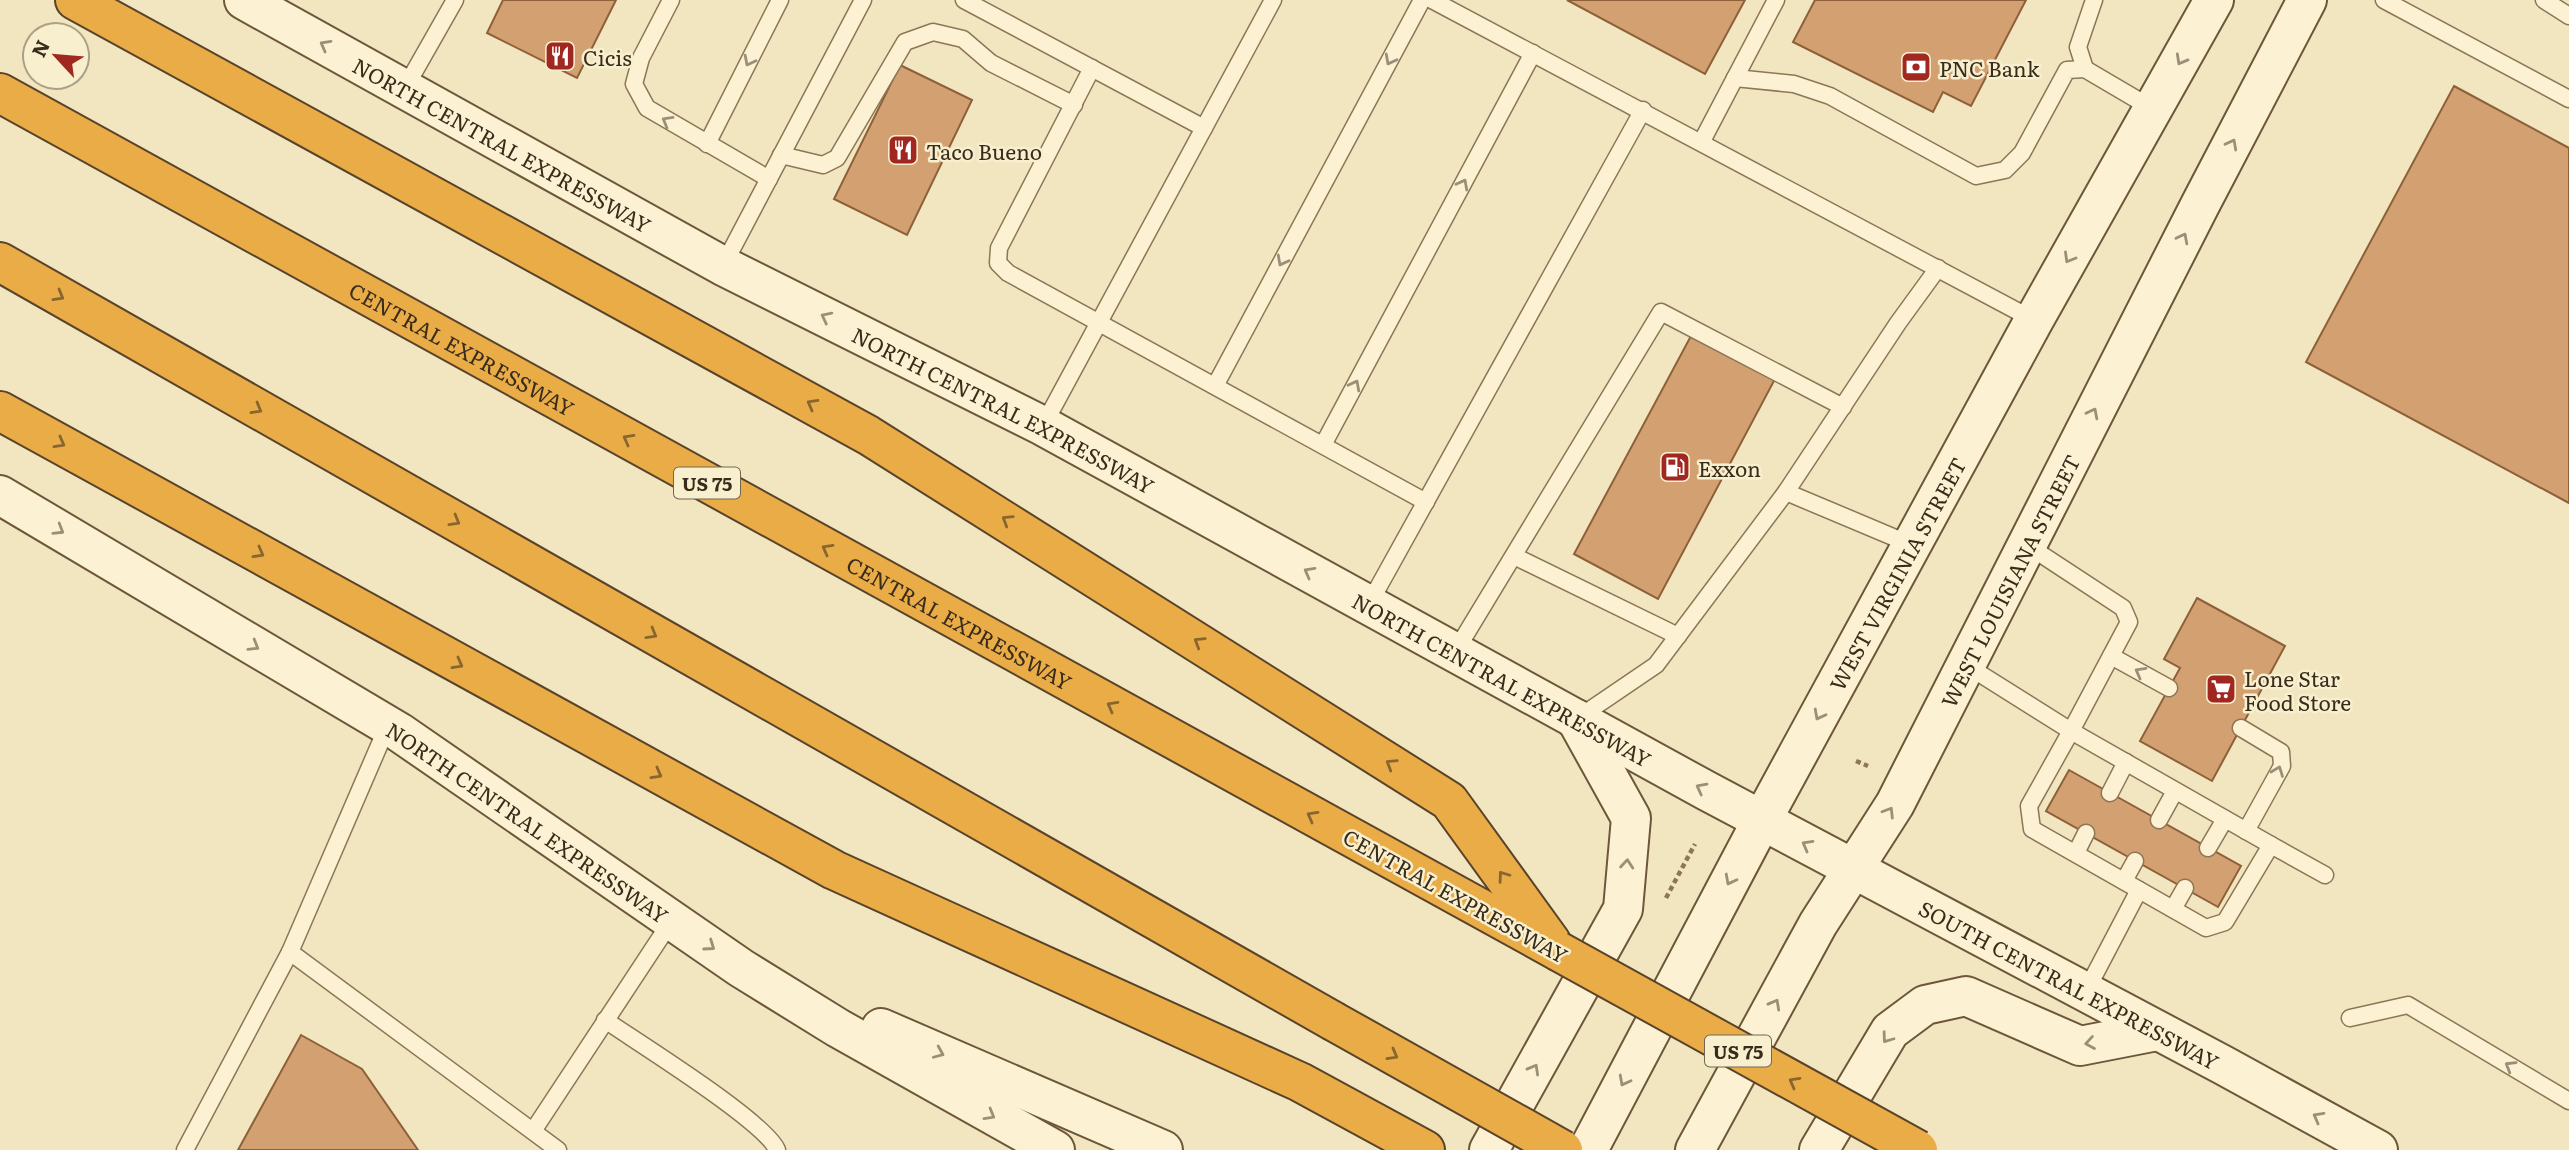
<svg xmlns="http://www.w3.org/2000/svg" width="2569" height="1150" font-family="Literata,serif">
  <rect width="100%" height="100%" fill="#f1e6bf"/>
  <g fill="#d3a071" stroke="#8d6039" stroke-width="2">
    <polygon points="503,0 616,0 577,78 487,33"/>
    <polygon points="1567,0 1745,0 1705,74"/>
    <polygon points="1815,0 2026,0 1971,106 1943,92 1933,112 1793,42"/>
    <polygon points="900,65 972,100 907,235 834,199"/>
    <polygon points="2454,86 2569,148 2569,503 2306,362"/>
    <polygon points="1692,334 1775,379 1658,599 1574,554"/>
    <polygon points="2197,598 2285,646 2212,781 2140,741 2180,668 2164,659"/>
    <polygon points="2069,770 2241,866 2218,907 2046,811"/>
    <polygon points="301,1035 362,1069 418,1150 238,1150"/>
  </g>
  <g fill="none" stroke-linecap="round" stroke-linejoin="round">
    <g stroke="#8c7656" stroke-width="19">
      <g id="service">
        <polyline points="671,0 641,58 634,84 647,108 769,179"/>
        <polyline points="964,0 1204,128"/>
        <polyline points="1432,0 2034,320"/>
        <polyline points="2384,0 2569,99"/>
        <polyline points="2544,0 2569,16"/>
        <polyline points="1092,68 999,248 998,263 1008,273 1426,502"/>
        <polyline points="2085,69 2078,47 2094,0"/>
        <polyline points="1735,78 1794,84 1830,96 1976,176 2005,170 2022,153 2067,70 2085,69 2153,109"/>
        <polyline points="405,88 455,0"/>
        <polyline points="1702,141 1776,0"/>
        <polyline points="707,144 780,0"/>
        <polyline points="781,155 823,165 837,158 905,42 933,32 963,39 991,63 1074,105"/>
        <polyline points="723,266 863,0"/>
        <polyline points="1215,386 1422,0"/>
        <polyline points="1043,426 1273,0"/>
        <polyline points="1323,445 1533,53"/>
        <polyline points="1786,492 1912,545"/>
        <polyline points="2027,545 2123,608 2129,622 2071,731 2271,845"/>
        <polyline points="1514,556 1678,636"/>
        <polyline points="1369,604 1643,110"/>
        <polyline points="1455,652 1661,312 1843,407"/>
        <polyline points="2111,656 2169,688"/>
        <polyline points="1966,665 2071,731 2029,806 2032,829 2206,928 2225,922 2271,845 2325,875"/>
        <polyline points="1578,718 1656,665 1786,492 1898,323 1938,268"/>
        <polyline points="388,725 290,952 558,1150"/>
        <polyline points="2241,728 2281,752 2282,766 2246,831"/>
        <polyline points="2110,793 2126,762"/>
        <polyline points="2159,820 2175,791"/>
        <polyline points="2208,848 2225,819"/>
        <polyline points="2076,853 2086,833"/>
        <polyline points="2124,881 2135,861"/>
        <polyline points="2173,909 2185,888"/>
        <polyline points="2085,993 2139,890"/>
        <polyline points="2350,1018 2408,1005 2569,1101"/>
        <path d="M605 1020C637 1042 766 1122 777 1150"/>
        <polyline points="533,1131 672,920"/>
        <polyline points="185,1150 290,952"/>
      </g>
    </g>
    <g stroke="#6d5639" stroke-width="42">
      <g id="secondary">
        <path id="s1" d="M244 0 723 266 1043 426 1707 791 2223 1065 2378 1150"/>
        <path id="s2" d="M0 495 399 732 741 968 838 1028 1055 1150"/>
        <polyline points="881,1028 1163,1150"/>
        <polyline points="1489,1150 1623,909 1631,818 1576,719"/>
        <path id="s3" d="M1588 1150 1762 820 2034 320 2214 0"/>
        <path id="s4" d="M1695 1150 1818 924 1895 804 2200 205 2307 0"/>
        <polyline points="1819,1150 1890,1031 1925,1005 1966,996 2080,1046 2157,1031"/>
      </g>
    </g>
    <g stroke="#59432a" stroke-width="42">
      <g id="motorway">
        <polyline points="75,0 868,435 1449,801 1551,942"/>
        <path id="s5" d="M0 93 1558 951"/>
        <polyline points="0,262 1333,1021"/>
        <polyline points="0,411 834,870 1300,1082 1425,1150"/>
      </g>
    </g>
    <g stroke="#8c7656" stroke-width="4.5" stroke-dasharray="5 3.5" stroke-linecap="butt">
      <polyline points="1856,761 1868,766"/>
      <polyline points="1666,898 1695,844"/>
    </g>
    <use href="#service" stroke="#fcf2d3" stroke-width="16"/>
    <use href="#secondary" stroke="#fcf2d3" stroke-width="38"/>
    <use href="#motorway" stroke="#e9ac47" stroke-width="38"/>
    <g stroke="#59432a" stroke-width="42" stroke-linecap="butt">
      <g id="motorway-bridge">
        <polyline points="1558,951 1918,1150"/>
        <polyline points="1333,1021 1563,1150"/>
      </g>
    </g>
    <use href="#motorway-bridge" stroke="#e9ac47" stroke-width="38"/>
  </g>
  <defs><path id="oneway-chevron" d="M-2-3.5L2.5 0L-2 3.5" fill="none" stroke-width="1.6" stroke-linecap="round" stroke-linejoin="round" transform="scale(1.75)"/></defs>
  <g stroke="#9b8f77">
    <use href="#oneway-chevron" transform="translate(325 45) rotate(-151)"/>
    <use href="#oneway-chevron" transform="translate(1390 60) rotate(118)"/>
    <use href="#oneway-chevron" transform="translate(2181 60) rotate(119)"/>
    <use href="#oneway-chevron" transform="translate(749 61) rotate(117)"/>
    <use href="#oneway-chevron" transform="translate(667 121) rotate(-150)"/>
    <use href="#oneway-chevron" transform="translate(2232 144) rotate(-62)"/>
    <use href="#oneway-chevron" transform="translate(1463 184) rotate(-62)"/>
    <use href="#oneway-chevron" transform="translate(2183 238) rotate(-63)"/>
    <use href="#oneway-chevron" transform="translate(2069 258) rotate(120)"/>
    <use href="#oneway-chevron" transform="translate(1282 261) rotate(118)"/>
    <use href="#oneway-chevron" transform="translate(826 317) rotate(-153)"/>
    <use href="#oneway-chevron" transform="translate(1355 385) rotate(-62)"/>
    <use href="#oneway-chevron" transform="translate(2093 413) rotate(-63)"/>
    <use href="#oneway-chevron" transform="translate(59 530) rotate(31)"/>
    <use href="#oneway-chevron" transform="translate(1309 572) rotate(-151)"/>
    <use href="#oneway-chevron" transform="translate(254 646) rotate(31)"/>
    <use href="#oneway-chevron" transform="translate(2140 672) rotate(-151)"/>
    <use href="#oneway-chevron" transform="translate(1819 715) rotate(118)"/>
    <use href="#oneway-chevron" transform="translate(2278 771) rotate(-69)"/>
    <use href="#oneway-chevron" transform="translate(1701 788) rotate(-152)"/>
    <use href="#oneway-chevron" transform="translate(1889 812) rotate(-58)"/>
    <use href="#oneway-chevron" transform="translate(1807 845) rotate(-151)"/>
    <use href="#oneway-chevron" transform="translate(1627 864) rotate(-85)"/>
    <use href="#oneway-chevron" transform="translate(1730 880) rotate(118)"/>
    <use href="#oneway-chevron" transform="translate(710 946) rotate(35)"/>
    <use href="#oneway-chevron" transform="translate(1775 1004) rotate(-61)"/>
    <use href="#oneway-chevron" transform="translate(1887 1038) rotate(126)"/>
    <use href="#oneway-chevron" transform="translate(2090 1043) rotate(171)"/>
    <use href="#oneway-chevron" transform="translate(939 1053) rotate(23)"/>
    <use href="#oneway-chevron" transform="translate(2510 1066) rotate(-149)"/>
    <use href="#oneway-chevron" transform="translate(1534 1069) rotate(-61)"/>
    <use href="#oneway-chevron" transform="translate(1624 1081) rotate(118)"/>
    <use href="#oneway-chevron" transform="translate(990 1115) rotate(30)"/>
    <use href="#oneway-chevron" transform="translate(2318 1117) rotate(-151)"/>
  </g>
  <g stroke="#89662f">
    <use href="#oneway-chevron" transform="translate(59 296) rotate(30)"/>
    <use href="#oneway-chevron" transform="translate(812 404) rotate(-151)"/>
    <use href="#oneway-chevron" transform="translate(257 409) rotate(30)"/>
    <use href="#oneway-chevron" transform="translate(628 439) rotate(-151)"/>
    <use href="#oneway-chevron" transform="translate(60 443) rotate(29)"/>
    <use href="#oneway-chevron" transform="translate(1007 520) rotate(-148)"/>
    <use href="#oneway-chevron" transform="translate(455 521) rotate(30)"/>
    <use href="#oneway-chevron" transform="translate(827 549) rotate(-151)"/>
    <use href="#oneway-chevron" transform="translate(259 553) rotate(29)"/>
    <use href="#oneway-chevron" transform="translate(652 634) rotate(30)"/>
    <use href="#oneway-chevron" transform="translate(1199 642) rotate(-148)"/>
    <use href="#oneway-chevron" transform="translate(458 664) rotate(29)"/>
    <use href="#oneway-chevron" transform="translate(1112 706) rotate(-151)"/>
    <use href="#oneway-chevron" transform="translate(1391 764) rotate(-148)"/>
    <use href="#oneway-chevron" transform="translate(657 774) rotate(29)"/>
    <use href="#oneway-chevron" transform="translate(1312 816) rotate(-151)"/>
    <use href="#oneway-chevron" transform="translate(1503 876) rotate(-126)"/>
    <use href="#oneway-chevron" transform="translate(1393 1055) rotate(29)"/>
    <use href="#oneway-chevron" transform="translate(1794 1082) rotate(-151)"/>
  </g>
  <defs>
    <g id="restaurant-square" transform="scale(1.575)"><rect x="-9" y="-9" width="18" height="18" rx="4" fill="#a02821" stroke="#f8efcf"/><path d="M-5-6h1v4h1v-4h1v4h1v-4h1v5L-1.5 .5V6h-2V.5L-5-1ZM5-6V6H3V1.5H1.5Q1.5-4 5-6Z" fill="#fff"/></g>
    <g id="bank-square" transform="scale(1.575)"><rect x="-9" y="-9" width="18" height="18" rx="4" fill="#a02821" stroke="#f8efcf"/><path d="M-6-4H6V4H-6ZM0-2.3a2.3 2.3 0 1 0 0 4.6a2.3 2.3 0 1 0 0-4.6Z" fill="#fff"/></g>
    <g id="fuel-square" transform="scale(1.575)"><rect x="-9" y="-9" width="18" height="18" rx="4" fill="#a02821" stroke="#f8efcf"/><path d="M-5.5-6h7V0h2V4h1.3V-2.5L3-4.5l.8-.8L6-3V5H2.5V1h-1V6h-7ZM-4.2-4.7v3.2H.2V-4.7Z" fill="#fff"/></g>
    <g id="supermarket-square" transform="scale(1.575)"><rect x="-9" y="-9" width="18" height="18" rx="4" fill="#a02821" stroke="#f8efcf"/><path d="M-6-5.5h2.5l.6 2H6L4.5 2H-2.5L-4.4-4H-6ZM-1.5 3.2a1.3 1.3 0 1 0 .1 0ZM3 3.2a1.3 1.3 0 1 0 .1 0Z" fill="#fff"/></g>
  </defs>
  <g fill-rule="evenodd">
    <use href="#restaurant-square" x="560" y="56"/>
    <use href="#bank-square" x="1916" y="67"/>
    <use href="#restaurant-square" x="903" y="150"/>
    <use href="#fuel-square" x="1675" y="467"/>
    <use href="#supermarket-square" x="2221" y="689"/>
  </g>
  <g text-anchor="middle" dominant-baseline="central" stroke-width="5" stroke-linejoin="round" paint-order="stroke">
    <g fill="#f8efcf" stroke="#736651" stroke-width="2">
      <rect x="674" y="467.5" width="66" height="31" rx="5"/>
      <rect x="1705" y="1035.5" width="66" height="31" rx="5"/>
    </g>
    <g font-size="19" font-weight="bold" fill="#3a2c1b">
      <text x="707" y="483">US 75</text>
      <text x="1738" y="1051">US 75</text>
    </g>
    <g font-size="21" fill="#3a2c1b" stroke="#f8efcf" text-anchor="start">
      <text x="583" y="56">Cicis</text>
      <text x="1939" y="67">PNC Bank</text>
      <text x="926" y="150">Taco Bueno</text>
      <text x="1698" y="467">Exxon</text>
      <text x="2244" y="677">Lone Star<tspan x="2244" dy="24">Food Store</tspan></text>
    </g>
    <g font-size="21" fill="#3a2c1b" stroke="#f8efcf">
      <text stroke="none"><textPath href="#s1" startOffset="296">NORTH CENTRAL EXPRESSWAY</textPath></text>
      <text stroke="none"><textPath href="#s5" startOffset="528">CENTRAL EXPRESSWAY</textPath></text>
      <text stroke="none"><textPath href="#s1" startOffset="863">NORTH CENTRAL EXPRESSWAY</textPath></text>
      <text stroke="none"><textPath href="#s3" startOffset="654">WEST VIRGINIA STREET</textPath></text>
      <text stroke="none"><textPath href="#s4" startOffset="651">WEST LOUISIANA STREET</textPath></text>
      <text stroke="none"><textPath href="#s5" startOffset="1096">CENTRAL EXPRESSWAY</textPath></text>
      <text stroke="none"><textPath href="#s1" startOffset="1430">NORTH CENTRAL EXPRESSWAY</textPath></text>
      <text stroke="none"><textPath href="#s2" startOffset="621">NORTH CENTRAL EXPRESSWAY</textPath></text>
      <text transform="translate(1456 895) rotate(29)">CENTRAL EXPRESSWAY</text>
      <text stroke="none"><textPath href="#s1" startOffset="2074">SOUTH CENTRAL EXPRESSWAY</textPath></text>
    </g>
  </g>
  <g transform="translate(56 56) rotate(296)"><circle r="33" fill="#f8efcf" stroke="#aca187" stroke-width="2"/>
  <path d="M0-5L12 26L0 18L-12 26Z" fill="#a02821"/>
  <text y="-10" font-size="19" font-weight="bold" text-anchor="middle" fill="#3a2c1b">N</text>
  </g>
</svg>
